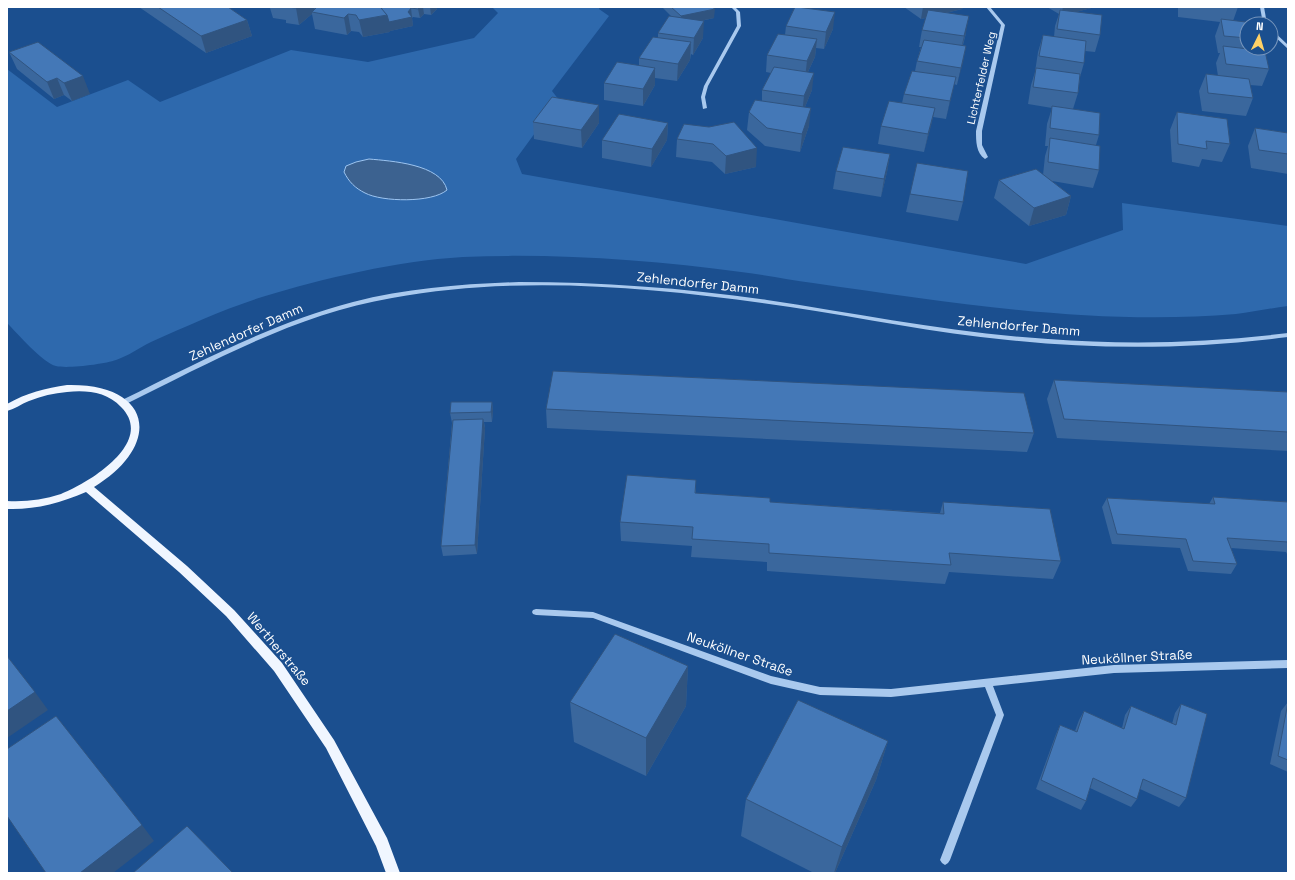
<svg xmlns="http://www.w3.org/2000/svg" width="1295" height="880" font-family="'Space Grotesk',sans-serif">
  <rect width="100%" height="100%" fill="#1b4f8f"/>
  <path fill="#2e69ad" d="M492 7H600L599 9 609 16 552 91 559 100 516 159 522 174 1026 264 1123 230 1122 203 1288 226V306C1271 308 1253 312 1236 314 1095 326 952 303 813 283 789 280 765 275 741 272 651 260 554 253 463 257 396 261 325 278 262 297 224 309 187 326 151 342 139 348 128 356 116 360 105 364 67 369 56 366 43 363 17 333 7 323V69L57 107 128 80 160 102 291 50 368 62 474 38 498 13Z"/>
  <path fill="#3c6290" stroke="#9cc4f0" d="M369 159C391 161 441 164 447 190 432 203 382 202 365 193 355 188 349 182 344 172L346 166 356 162Z"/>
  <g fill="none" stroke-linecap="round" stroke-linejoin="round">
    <g fill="#a9c9ee" fill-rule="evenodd">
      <polygon points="731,7 735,7 740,12 741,26 708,86 705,97 707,108 703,109 701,97 704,86 737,26 736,12"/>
      <path d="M986 7H990L1005 25 982 131V145L988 157 985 159C976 153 976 141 976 131L1001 25Z"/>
      <polygon points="1260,7 1264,7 1267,24 1263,24"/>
      <polygon points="1271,29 1288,45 1288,49 1271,33"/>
      <path d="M519 282C602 282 685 288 767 300 860 314 953 333 1048 339 1128 345 1208 343 1288 333V337C1193 349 1103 350 1008 340 935 333 863 318 790 307 659 288 523 274 392 298 297 314 211 362 126 404H124L121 402 122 400C197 363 272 323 353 302 408 288 463 284 519 282Z"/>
      <polygon points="536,609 593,612 771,676 820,687 891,689 1114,665 1288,660 1288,668 1114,673 993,686 1004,715 950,860 948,863 945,865 942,863 940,860 996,715 985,687 891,697 820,695 771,684 593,618 536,615 533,614 532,612 533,610"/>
    </g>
    <path fill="#f0f6ff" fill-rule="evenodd" d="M67 385C153 383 163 445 94 487L187 566 234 610 282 663 334 740 387 838 400 873H386L376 846 326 748 274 671 226 616 179 572 86 492C60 503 35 510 7 509V501C25 502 43 500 61 494 89 483 156 442 121 407 107 392 87 390 67 392 54 393 41 396 29 401 21 404 15 409 7 411V404C26 393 46 388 67 385Z"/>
  </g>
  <g fill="#3a679d">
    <polygon points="139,7 228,7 247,20 252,36 206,53"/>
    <polygon points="265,7 314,7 315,9 386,7 437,7 437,9 431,15 424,14 420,18 413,17 412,18 413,26 390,31 390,32 363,37 359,32 351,31 347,35 315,29 312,14 299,25 286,23 286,20 273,18 270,8"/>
    <polygon points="662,7 712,7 714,18 701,21 703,38 693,55 691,54 690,60 677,81 655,78 655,85 643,106 604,100 604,83 639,66 639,58 658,38 658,33 672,17"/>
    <polygon points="904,7 963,7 962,9 946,13 966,33 963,45 966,46 957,85 954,84 946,119 933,117 924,152 878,144 881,126 902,103 904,94 915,71 917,61 921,47 919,47 922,30 926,18 921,19"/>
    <polygon points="1047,7 1095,7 1076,12 1100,35 1095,52 1085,51 1084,63 1080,77 1078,93 1073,109 1099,135 1096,145 1099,170 1093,188 1052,181 1071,196 1066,215 1029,226 994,198 999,180 1043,175 1045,156 1048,146 1045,146 1047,124 1052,108 1028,104 1031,85 1035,72 1038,52 1043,35 1054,37 1055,26 1059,14"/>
    <polygon points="1178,7 1238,7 1233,21 1247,24 1247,48 1263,48 1262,51 1269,69 1262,86 1250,85 1253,98 1246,116 1202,111 1199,91 1206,74 1218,76 1216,63 1220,53 1218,53 1215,36 1220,22 1178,17"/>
    <polygon points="786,26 833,29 824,49 816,48 815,57 808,72 812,90 805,107 809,126 800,152 765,146 747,130 749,112 762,101 762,90 771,73 766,72 767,55 785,35"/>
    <polygon points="9,52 90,94 72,101 64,95 54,99 17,69"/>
    <polygon points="599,105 599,123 582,148 534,139 533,122"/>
    <polygon points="1177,112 1230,144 1222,162 1202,159 1199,167 1172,162 1170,130"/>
    <polygon points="668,123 667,140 651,167 602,158 602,140"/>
    <polygon points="684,124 756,167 725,174 712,162 676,157 677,139"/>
    <polygon points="1255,128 1288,133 1288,174 1251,168 1248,146"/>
    <polygon points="890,154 887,172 881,197 833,189 836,171"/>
    <polygon points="910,194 963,202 958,221 906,212"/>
    <polygon points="1054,380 1288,392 1288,451 1057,438 1047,399"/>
    <polygon points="492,402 493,411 492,422 484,422 485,428 477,554 443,556 441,546 452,423 450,413"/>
    <polygon points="546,409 1034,433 1027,452 547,428"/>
    <polygon points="696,480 696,493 770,502 940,513 943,502 1061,561 1053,579 949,572 945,584 767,571 767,562 691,557 692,546 621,541 620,522"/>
    <polygon points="1213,497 1288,502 1288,556 1286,552 1231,548 1237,564 1231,574 1188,571 1180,548 1112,544 1102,507 1107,498 1209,504"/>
    <polygon points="688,666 686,706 646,776 574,742 570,702"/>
    <polygon points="1288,702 1288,772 1270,764 1281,711"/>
    <polygon points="1181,704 1186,798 1179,807 1140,789 1137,799 1131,807 1090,788 1086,801 1081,810 1036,789 1056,734 1060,725 1075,731 1079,720 1084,711 1122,728 1125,715 1131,706 1172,724 1175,713"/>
    <polygon points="888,741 876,780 835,873 814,873 741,836 746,799"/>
  </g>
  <g fill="#305480">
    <polygon points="297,7 314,7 315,12 312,12 312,14 299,25 296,8"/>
    <polygon points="420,7 423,7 424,14 420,18 418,9"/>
    <polygon points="430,7 437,7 437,9 431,15"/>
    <polygon points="923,7 963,7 962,9 921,19"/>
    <polygon points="1063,7 1095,7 1061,16"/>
    <polygon points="411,8 413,26 390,31 390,32 363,37 359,20 408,12"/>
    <polygon points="715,9 714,18 681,25 681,16"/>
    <polygon points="835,12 833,29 824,49 826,32"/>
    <polygon points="348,14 351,31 347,35 344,18"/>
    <polygon points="969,16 966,33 960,53 964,36"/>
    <polygon points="247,20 252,36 206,53 201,36"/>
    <polygon points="704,21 703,38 693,55 694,38"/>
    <polygon points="817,39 815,57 805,78 807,61"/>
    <polygon points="691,42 690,60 677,81 678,64"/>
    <polygon points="966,46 963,63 957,85 961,68"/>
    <polygon points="655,68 655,85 643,106 643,89"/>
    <polygon points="814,73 812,90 802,114 804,96"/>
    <polygon points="83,76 90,94 72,101 64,83"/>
    <polygon points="956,77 952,95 946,119 950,101"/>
    <polygon points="57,78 64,95 54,99 47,82"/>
    <polygon points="599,105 599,123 582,148 581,130"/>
    <polygon points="811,108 809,126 800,152 802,134"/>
    <polygon points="935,108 931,126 924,152 928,134"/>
    <polygon points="668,123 667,140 651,167 652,149"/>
    <polygon points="757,148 756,167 725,174 726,156"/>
    <polygon points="890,154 887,172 881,197 884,179"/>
    <polygon points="1071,196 1066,215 1029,226 1034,208"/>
    <polygon points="492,402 493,411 492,422 491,412"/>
    <polygon points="483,419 485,428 477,554 475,545"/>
    <polygon points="688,666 686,706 646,776 646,738"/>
    <polygon points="35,692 48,710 7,738 7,711"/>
    <polygon points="888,741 876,780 835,873 834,873 842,847"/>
    <polygon points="142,825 154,841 113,873 80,873"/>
  </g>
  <g fill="#4478b7" stroke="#305480">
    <polygon points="158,7 228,7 247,20 201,36"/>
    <polygon points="287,7 297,7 296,8"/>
    <polygon points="317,7 381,7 387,15 359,20 356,15 348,14 344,18 312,12"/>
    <polygon points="386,7 420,7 418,9 411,8 408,12 412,17 389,22 387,15 381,8"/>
    <polygon points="671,7 712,7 715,9 681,16"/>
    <polygon points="795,7 797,7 835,12 826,32 786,26"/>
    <polygon points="928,10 969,16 964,36 922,30"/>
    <polygon points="1060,10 1102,15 1100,35 1057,29"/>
    <polygon points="669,16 704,21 694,38 658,33"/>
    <polygon points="1221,19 1262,24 1247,24 1247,38 1224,36"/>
    <polygon points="778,34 817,39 807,61 767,55"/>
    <polygon points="1043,35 1086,41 1084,63 1039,56"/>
    <polygon points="653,37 691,42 678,64 639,58"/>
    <polygon points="924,40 966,46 961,68 917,61"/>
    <polygon points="38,42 83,76 64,83 57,78 47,82 9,52"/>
    <polygon points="1223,46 1265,51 1269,69 1226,64"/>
    <polygon points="617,62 655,68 643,89 604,83"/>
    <polygon points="774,67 814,73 804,96 762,90"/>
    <polygon points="1036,68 1080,74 1078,93 1033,87"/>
    <polygon points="912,71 956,77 950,101 904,94"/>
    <polygon points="1206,74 1249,79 1253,98 1208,93"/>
    <polygon points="552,97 599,105 581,130 533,122"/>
    <polygon points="755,100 811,108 802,134 767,128 749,112"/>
    <polygon points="889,101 935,108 928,134 881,126"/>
    <polygon points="1052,106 1100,113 1099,135 1050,128"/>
    <polygon points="1177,112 1227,119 1230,144 1206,141 1207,149 1178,144"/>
    <polygon points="619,114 668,123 652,149 602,140"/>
    <polygon points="734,122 757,148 726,156 713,144 677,139 684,124 709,127"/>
    <polygon points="1255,128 1288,133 1288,154 1259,150"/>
    <polygon points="1050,138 1100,146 1099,170 1048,162"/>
    <polygon points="843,147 890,154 884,179 836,171"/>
    <polygon points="917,163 968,171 963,202 910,194"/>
    <polygon points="1036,169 1071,196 1034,208 999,180"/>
    <polygon points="553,371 1024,393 1034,433 546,409"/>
    <polygon points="1054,380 1288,392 1288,432 1064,419"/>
    <polygon points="451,402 492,402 491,412 450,413"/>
    <polygon points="483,419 475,545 441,546 453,420"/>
    <polygon points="627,475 696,480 695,493 770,498 770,502 944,514 943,502 1050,509 1061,561 949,553 951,565 769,553 769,544 692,539 693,527 620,522"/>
    <polygon points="1213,497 1288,502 1288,542 1227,538 1237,564 1193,561 1186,539 1117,534 1107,498 1215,504"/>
    <polygon points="615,634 688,666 646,738 570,702"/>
    <polygon points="7,656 35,692 7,711"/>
    <polygon points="798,700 888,741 842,847 746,799"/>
    <polygon points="1288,702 1288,760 1278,756"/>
    <polygon points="1181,704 1207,714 1186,798 1143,779 1137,799 1093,778 1086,801 1041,780 1060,725 1077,732 1084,711 1124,729 1131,706 1176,725"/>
    <polygon points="56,716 142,825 80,873 46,873 7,816 7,749"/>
    <polygon points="187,826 233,873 133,873"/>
  </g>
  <g text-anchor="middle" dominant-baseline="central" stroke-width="3.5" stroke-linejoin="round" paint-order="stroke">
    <g font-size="11" fill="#fff" stroke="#1b4f8f">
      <text transform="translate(981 78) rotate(-77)">Lichterfelder Weg</text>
    </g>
    <g font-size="13" fill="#fff" stroke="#1b4f8f">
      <text transform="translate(698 283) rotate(6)">Zehlendorfer Damm</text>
      <text transform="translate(1019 326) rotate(5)">Zehlendorfer Damm</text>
      <text transform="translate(246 332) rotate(-24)">Zehlendorfer Damm</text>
      <text transform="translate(279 649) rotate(50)">Wertherstraße</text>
      <text transform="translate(740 654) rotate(19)">Neuköllner Straße</text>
      <text transform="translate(1137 657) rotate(-3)">Neuköllner Straße</text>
    </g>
  </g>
  <rect width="1295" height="880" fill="none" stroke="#ffffff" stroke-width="16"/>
  <g transform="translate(1259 36) rotate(5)"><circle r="19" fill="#1b4f8f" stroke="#7695bc"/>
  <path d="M0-3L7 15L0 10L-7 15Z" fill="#ffd166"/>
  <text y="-6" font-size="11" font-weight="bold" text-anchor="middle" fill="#ffffff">N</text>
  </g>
</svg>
